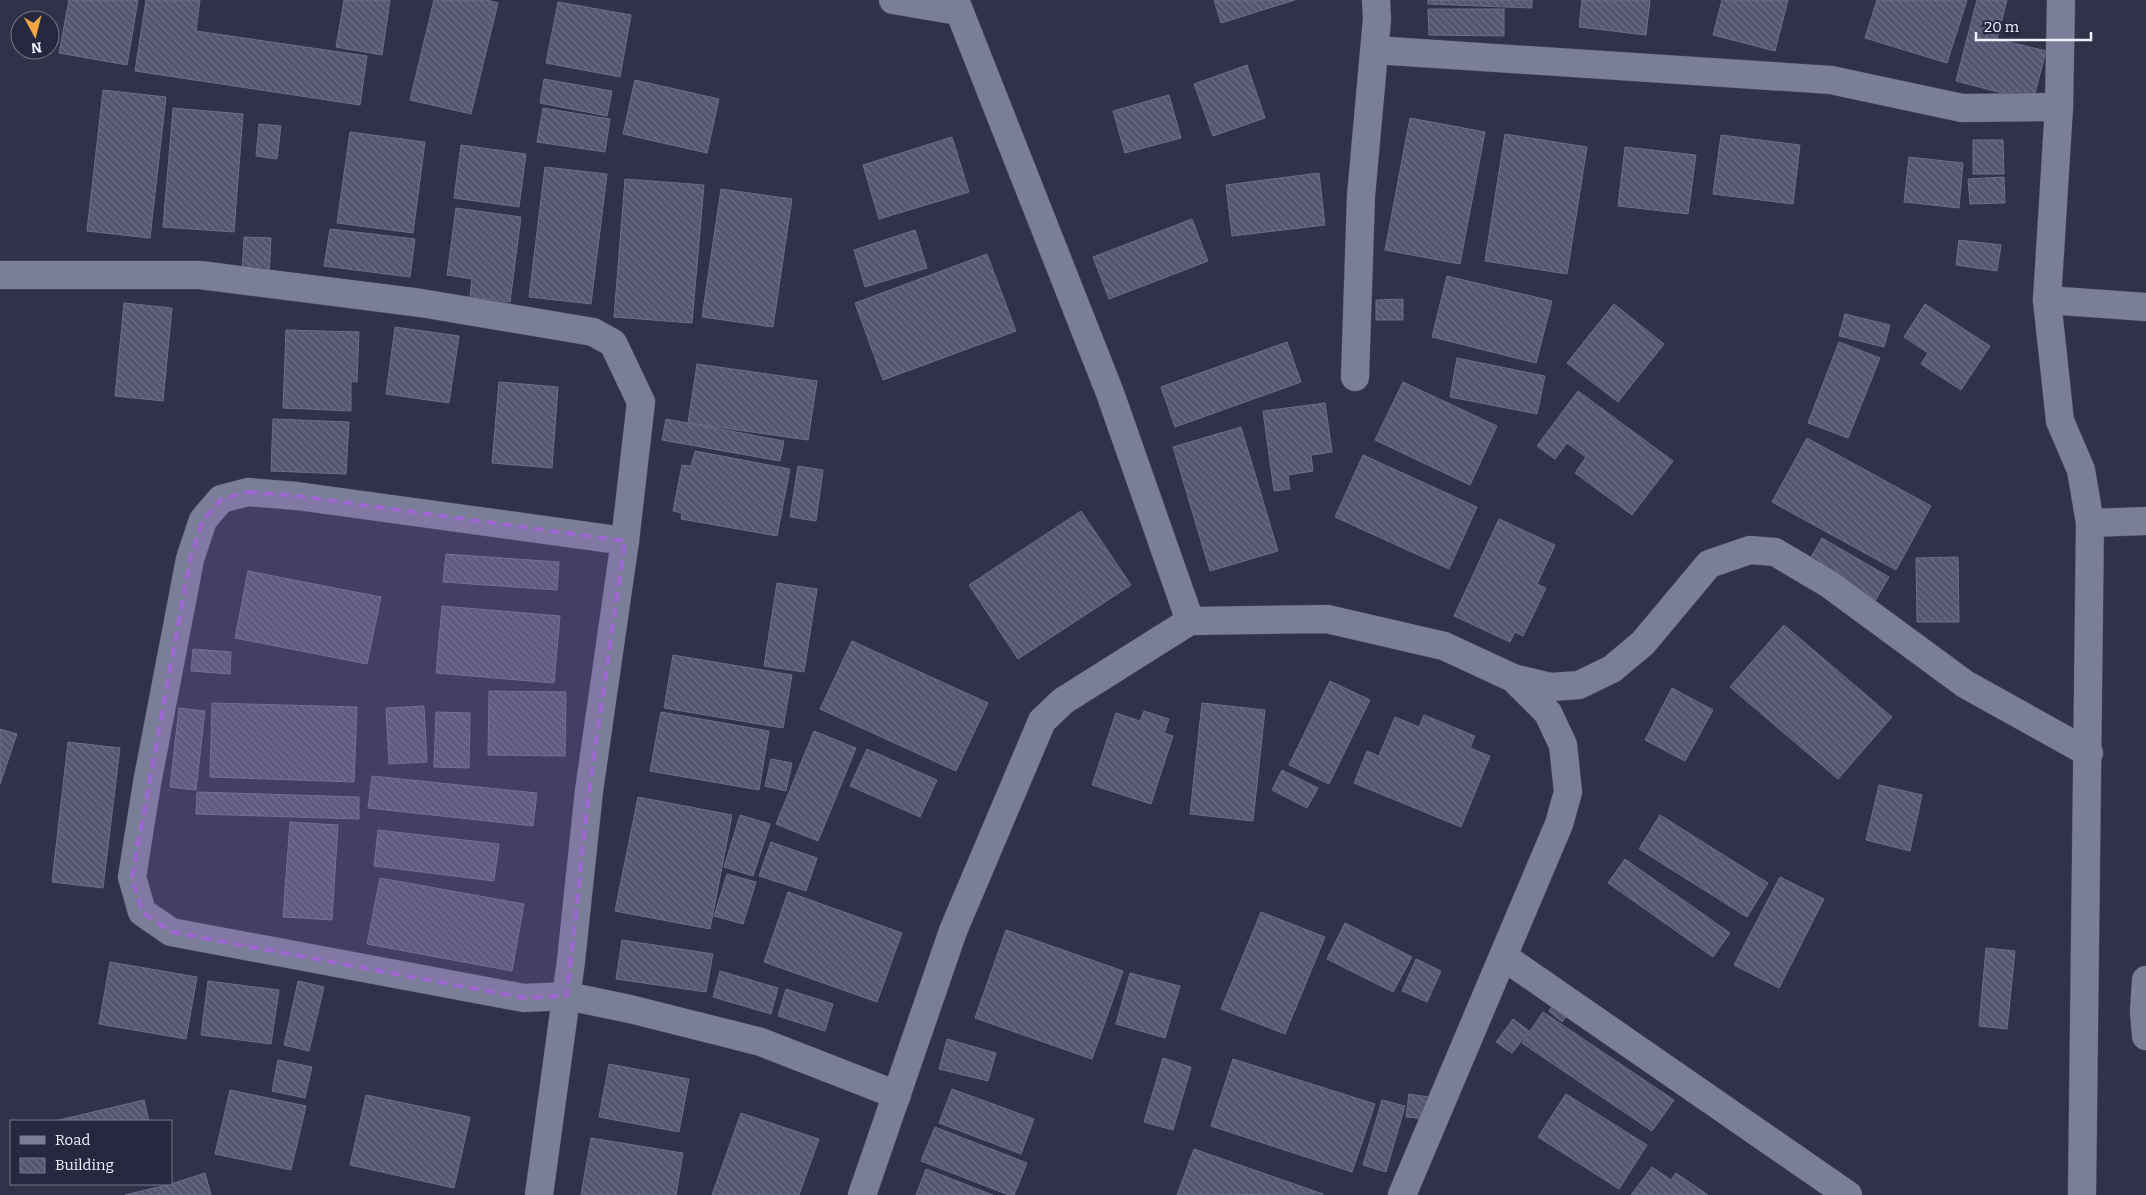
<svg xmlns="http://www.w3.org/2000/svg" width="2146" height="1195" font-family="Bitter,serif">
  <defs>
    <pattern id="building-back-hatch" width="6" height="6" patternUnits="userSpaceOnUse" patternTransform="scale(1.25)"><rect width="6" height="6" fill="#535670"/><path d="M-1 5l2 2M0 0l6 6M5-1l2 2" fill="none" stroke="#6c6f85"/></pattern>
  </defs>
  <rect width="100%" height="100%" fill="#2f3249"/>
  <g fill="url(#building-back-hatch)" stroke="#6a6e89">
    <polygon points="69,0 138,0 127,65 59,53"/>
    <polygon points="146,0 200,0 196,31 367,56 360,105 135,71"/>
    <polygon points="344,0 390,0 382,55 336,47"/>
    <polygon points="434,0 487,0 498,3 471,114 410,100"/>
    <polygon points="1214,0 1295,0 1221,23"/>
    <polygon points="1428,0 1532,0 1532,8 1428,4"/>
    <polygon points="1582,0 1650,0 1646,35 1579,27"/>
    <polygon points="1722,0 1788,0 1775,51 1713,35"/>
    <polygon points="1877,0 1967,0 1947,63 1865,38"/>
    <polygon points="1977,0 2007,0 1997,39 2046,51 2033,101 1956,81"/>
    <polygon points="558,2 631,15 620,77 546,63"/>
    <polygon points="1428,9 1504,9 1504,36 1429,35"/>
    <polygon points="1247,65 1265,118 1213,136 1194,84"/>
    <polygon points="544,79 612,91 607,116 540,103"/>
    <polygon points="635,80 719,99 707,153 623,134"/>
    <polygon points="103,90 166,97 150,238 87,231"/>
    <polygon points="1169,95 1181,138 1125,153 1113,111"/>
    <polygon points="173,108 243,114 234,232 163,227"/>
    <polygon points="543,108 610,119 605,152 537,142"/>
    <polygon points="1410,118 1485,132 1460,264 1385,250"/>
    <polygon points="259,124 281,126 277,159 256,156"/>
    <polygon points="350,132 425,142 413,233 337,223"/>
    <polygon points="1505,134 1587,147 1567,274 1485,261"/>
    <polygon points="1721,135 1800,145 1793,204 1713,194"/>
    <polygon points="952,137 969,192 879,219 863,165"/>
    <polygon points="1973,140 2003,140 2004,174 1973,174"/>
    <polygon points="461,145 526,154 519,207 454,198"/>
    <polygon points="1625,147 1696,155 1688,214 1618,206"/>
    <polygon points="1909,157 1963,163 1959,208 1904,202"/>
    <polygon points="545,167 607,174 591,304 529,297"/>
    <polygon points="1319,173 1325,225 1232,236 1226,185"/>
    <polygon points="2004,177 2005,203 1970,204 1968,179"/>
    <polygon points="625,179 704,185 692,323 614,317"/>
    <polygon points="721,189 792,199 773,327 702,317"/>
    <polygon points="456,208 521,217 510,302 470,297 472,279 447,275"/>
    <polygon points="1192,219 1208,261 1109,299 1093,257"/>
    <polygon points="330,229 415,239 410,277 324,266"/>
    <polygon points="915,230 927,268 865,287 854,250"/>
    <polygon points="244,237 271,238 269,276 242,275"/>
    <polygon points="1959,240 2001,245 1997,271 1956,265"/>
    <polygon points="987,254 1016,331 883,380 855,303"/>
    <polygon points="1447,276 1552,301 1536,363 1432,337"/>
    <polygon points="1403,299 1403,320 1376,320 1376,300"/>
    <polygon points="124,303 172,308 163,401 115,396"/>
    <polygon points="1614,304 1664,344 1618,402 1567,363"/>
    <polygon points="1925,304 1990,346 1961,390 1921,364 1928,353 1904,337"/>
    <polygon points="1845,314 1890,325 1884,347 1839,336"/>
    <polygon points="395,327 459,336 449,403 386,394"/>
    <polygon points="286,330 359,332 357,382 351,381 351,411 283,408"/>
    <polygon points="1287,342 1301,382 1175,427 1161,387"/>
    <polygon points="1839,342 1880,358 1848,438 1808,423"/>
    <polygon points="1457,358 1545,376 1537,414 1450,397"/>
    <polygon points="697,364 817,381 808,440 688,423"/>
    <polygon points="499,382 558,387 552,468 492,463"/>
    <polygon points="1403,382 1497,426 1470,485 1375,440"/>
    <polygon points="1578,391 1673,461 1632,515 1575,473 1586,457 1567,443 1555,459 1537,446"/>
    <polygon points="1325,403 1332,452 1311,455 1313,471 1288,475 1290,489 1274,491 1263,411"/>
    <polygon points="273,419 349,422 346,474 271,471"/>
    <polygon points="666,419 784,441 780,461 662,440"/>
    <polygon points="1241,427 1278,551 1210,571 1173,447"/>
    <polygon points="1807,438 1931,506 1896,570 1772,502"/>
    <polygon points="695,451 790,469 777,536 681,519 682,513 673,511 682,465 691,466"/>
    <polygon points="1363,455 1477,507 1449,569 1335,517"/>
    <polygon points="798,466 823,470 816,521 790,517"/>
    <polygon points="1081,511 1131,585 1018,659 969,585"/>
    <polygon points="1499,519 1555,545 1537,584 1546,588 1523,636 1515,632 1510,642 1454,616"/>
    <polygon points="1822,538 1889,577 1875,601 1808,562"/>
    <polygon points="446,554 559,562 557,590 443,582"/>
    <polygon points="1958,557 1959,622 1917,622 1916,558"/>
    <polygon points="248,571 381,597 367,664 235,638"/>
    <polygon points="777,583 817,589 804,672 764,666"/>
    <polygon points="442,606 560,616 554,683 436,673"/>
    <polygon points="1784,625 1892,717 1838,779 1730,687"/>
    <polygon points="852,641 988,703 956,771 820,709"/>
    <polygon points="193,649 231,652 230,674 191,671"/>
    <polygon points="673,655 792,675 783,728 664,708"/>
    <polygon points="1330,681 1370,700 1329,784 1289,765"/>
    <polygon points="1672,688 1713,710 1685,761 1645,740"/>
    <polygon points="489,691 566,692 565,756 488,755"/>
    <polygon points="212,703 357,707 354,782 210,777"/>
    <polygon points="1202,703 1265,710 1253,821 1190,814"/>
    <polygon points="424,706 427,762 389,764 386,708"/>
    <polygon points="179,708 205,711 196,790 170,787"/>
    <polygon points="1144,711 1169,719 1164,733 1173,736 1151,804 1092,785 1116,713 1140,721"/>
    <polygon points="436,712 470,713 469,768 434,767"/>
    <polygon points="661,712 769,731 759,790 650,771"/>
    <polygon points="1424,715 1475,736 1470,748 1490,756 1461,827 1354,783 1367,751 1379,756 1395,717 1419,727"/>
    <polygon points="0,729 17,734 0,784"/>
    <polygon points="814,731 856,748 818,841 776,824"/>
    <polygon points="68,742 120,748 103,888 52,882"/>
    <polygon points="867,749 937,780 920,817 850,786"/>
    <polygon points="771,759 792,763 786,791 765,786"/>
    <polygon points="1282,770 1318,788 1307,808 1272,790"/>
    <polygon points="372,776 537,793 533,826 368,808"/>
    <polygon points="1879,785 1922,795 1910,851 1866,840"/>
    <polygon points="197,792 359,797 359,819 196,814"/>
    <polygon points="638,797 732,815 710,929 615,911"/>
    <polygon points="740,815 770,824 753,876 724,867"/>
    <polygon points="1660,815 1768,883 1747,917 1639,849"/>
    <polygon points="290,822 338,825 332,920 283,917"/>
    <polygon points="378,830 499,844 494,881 374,866"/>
    <polygon points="771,842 817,858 806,891 759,876"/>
    <polygon points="1625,859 1730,933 1713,957 1608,883"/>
    <polygon points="727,874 756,882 743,924 714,916"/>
    <polygon points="1780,877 1824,899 1779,988 1734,965"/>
    <polygon points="380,878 524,904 512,971 367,944"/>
    <polygon points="788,892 902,933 877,1002 764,962"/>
    <polygon points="1261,912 1325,937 1285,1034 1221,1009"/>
    <polygon points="1345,923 1412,957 1393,992 1327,959"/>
    <polygon points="1006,930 1123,971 1092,1059 975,1018"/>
    <polygon points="622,940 713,954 706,992 616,979"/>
    <polygon points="1986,948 2015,951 2007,1029 1979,1026"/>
    <polygon points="1416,959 1441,971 1427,1002 1402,991"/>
    <polygon points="110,962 197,977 186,1039 99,1024"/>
    <polygon points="720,971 778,988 771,1014 713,997"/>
    <polygon points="1130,973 1180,986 1165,1038 1116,1024"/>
    <polygon points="208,981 279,990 271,1044 201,1035"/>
    <polygon points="298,981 324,987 309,1051 284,1045"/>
    <polygon points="786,989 833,1004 825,1031 778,1016"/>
    <polygon points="1554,1004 1568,1014 1562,1022 1549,1011"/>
    <polygon points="1543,1012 1674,1100 1652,1131 1522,1043"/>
    <polygon points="1513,1019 1529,1031 1512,1053 1496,1042"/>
    <polygon points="947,1039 996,1053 988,1081 939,1069"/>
    <polygon points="1163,1058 1191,1067 1173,1130 1144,1122"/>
    <polygon points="1233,1059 1375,1104 1352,1172 1211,1126"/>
    <polygon points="278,1060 312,1067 305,1098 272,1091"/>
    <polygon points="609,1064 689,1079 679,1132 599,1117"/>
    <polygon points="952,1089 1034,1119 1021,1154 939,1123"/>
    <polygon points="230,1090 306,1106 291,1170 215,1154"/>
    <polygon points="1409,1094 1429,1097 1426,1119 1406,1117"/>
    <polygon points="1566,1094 1647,1145 1619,1189 1538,1137"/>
    <polygon points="366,1095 470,1117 454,1188 350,1165"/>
    <polygon points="144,1100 149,1121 55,1121"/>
    <polygon points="1382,1100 1405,1106 1386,1172 1363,1165"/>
    <polygon points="741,1113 819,1139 799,1195 712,1195"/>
    <polygon points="935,1127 1027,1163 1014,1195 1009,1195 921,1161"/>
    <polygon points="591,1138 683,1153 676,1195 581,1195"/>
    <polygon points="1194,1149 1323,1194 1177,1195"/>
    <polygon points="1652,1167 1671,1180 1676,1173 1708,1195 1631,1195"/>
    <polygon points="926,1169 993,1195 916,1195"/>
    <polygon points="205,1173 211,1195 125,1195 171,1184"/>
  </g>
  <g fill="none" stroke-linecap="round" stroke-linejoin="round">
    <g stroke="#4c4d61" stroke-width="29">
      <g id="minor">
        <polyline points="893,0 958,11"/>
        <polyline points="955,0 1110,393 1190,621"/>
        <polyline points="2061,0 2059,107 2047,300 2060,421 2081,470 2090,523 2082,1195"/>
        <polyline points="1375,50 1831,80 1962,108 2059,107"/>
        <polyline points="0,275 200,275 421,303 593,332 613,343 641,402 625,541 589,791 571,961 539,1195"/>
        <polyline points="2047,300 2146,307"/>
        <polyline points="1355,377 1361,196 1377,19 1376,0"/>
        <polyline points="2090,523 2146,521"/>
        <polyline points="625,541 297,496 248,492 221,499 203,520 190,559 147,783 132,877 142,912 171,932 524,998 567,996 630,1009 761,1042 897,1095"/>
        <polyline points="1513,678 1551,687 1579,685 1612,669 1643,643 1709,564 1750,550 1775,552 1829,584 1965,684 2089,753"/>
        <polyline points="1504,957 1848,1195"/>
        <polyline points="2146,980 2144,1011 2146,1036"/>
        <polyline points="862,1195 953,931 1042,721 1063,701 1190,621 1327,619 1444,646 1513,678 1548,713 1563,745 1568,792 1559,824 1402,1195"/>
      </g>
    </g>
    <use href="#minor" stroke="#7a7e99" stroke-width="28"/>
  </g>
  <path fill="#9e67d2" fill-opacity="0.2" stroke="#9e67d2" stroke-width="4" stroke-dasharray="10 6" stroke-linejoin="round" d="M248 492 297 496 625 541 589 791 567 996 524 998 171 932 142 912 132 877 190 559 203 520 221 499Z"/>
  <rect x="10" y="1120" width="162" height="65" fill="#25283f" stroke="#76788b"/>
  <rect x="20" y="1136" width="25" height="8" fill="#7a7e99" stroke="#76788b"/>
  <text x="55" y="1145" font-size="15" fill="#eff1fe">Road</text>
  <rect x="20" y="1158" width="25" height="15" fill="url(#building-back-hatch)" stroke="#76788b"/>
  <text x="55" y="1170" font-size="15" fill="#eff1fe">Building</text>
  <g transform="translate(35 35) rotate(173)"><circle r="24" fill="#25283f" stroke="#76788b"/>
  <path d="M0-4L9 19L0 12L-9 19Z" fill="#f2a542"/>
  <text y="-8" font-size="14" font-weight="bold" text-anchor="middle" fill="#eff1fe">N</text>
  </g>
  <path d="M1976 32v8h115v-8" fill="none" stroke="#eff1fe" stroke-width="2.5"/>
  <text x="1984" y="32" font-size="15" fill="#eff1fe" stroke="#25283f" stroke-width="4" paint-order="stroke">20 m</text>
</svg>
